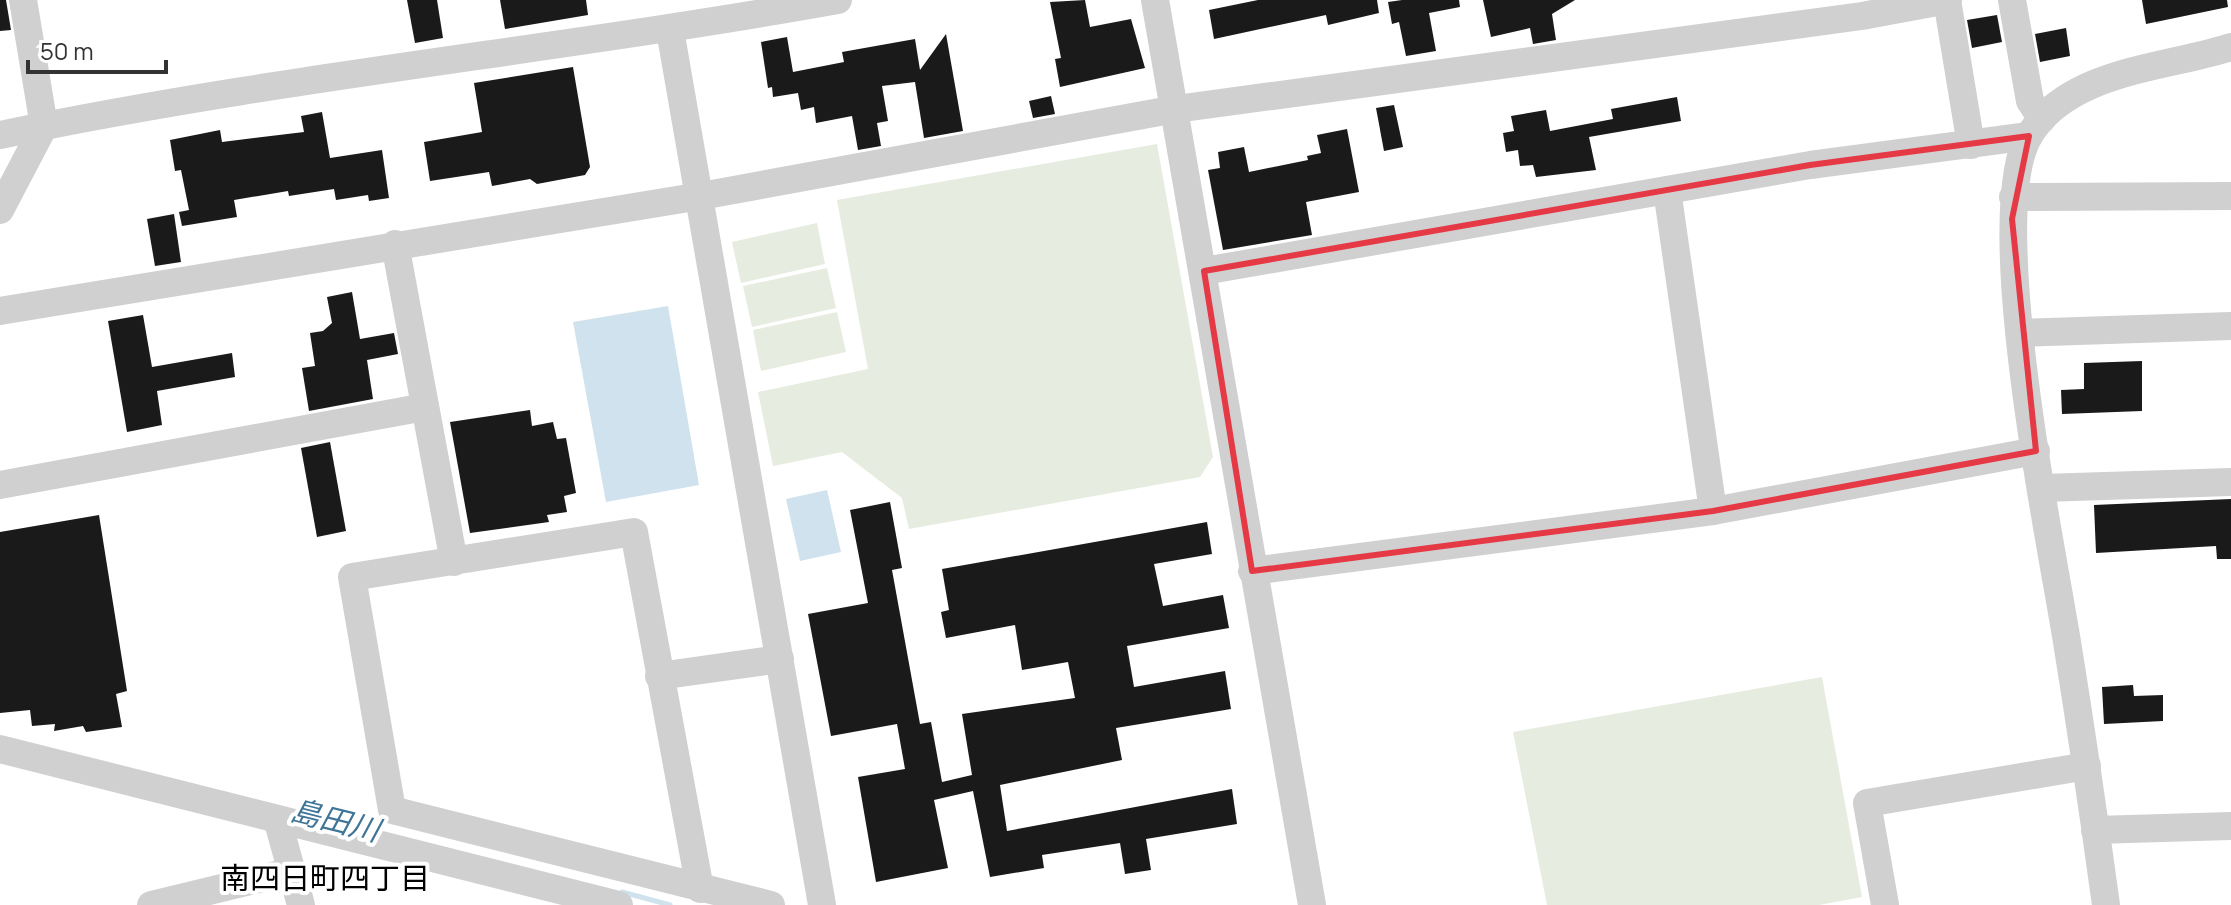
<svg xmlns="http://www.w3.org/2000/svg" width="2231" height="905" font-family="Manrope,'Noto Sans JP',sans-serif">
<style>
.green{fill:#e6ecdf}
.water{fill:#cfe2ee}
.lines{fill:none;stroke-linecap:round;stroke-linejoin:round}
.stream{stroke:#cfe2ee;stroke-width:5}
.building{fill:#1a1a1a}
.minor{stroke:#d0d0d0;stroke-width:28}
.marked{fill:none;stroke:#e63946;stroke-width:6;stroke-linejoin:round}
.labels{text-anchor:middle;stroke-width:8;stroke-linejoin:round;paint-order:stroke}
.water-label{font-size:30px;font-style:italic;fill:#3f7597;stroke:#fff}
.neighbourhood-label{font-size:30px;fill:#000;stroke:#fff}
</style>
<rect width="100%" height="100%" fill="#fff"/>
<g class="green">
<path d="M1157,144L1213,457L1200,477L909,529L902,498L842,452L773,466L758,392L868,369L837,200Z"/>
<path d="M817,223L825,264L741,283L732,242Z"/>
<path d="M827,268L836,308L752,327L743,286Z"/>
<path d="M837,312L846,352L761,371L753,330Z"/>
<path d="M1822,677L1862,897L1819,905H1547L1513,732Z"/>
</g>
<g class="water">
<path d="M668,306L699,485L606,502L573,322Z"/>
<path d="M827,490L841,552L800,561L786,499Z"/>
</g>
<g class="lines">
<path class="stream" d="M622,892L670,905"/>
</g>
<g class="building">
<path d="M0,0H6L11,30L0,31Z"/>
<path d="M407,0H437L443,38L415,43Z"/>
<path d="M500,0H586L588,15L505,29Z"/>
<path d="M1085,0L1090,27L1131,19L1145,68L1060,87L1055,59L1061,58L1050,2Z"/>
<path d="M1258,0H1377L1379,13L1328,25L1326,15L1214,39L1209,10Z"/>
<path d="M1402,0H1459L1460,7L1429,13L1436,51L1406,56L1399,22L1392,24L1388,2Z"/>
<path d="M1483,0H1575L1552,14L1556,40L1533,44L1530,28L1491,37Z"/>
<path d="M2142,0H2227L2228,7L2146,24Z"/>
<path d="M1997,15L2002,42L1972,48L1967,20Z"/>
<path d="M2066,28L2070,56L2040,62L2035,34Z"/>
<path d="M946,34L963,131L924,138L915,82L882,86L888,121L877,123L881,146L858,150L852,116L816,123L814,107L801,110L798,93L773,97L772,87L768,88L761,42L787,37L793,72L844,62L842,52L915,39L920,70Z"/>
<path d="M573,67L590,167L585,175L537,184L530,179L492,186L489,172L430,181L424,142L482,132L474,83Z"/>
<path d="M1051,96L1055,114L1033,118L1029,101Z"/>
<path d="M1677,97L1681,121L1589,137L1596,170L1536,177L1533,165L1520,166L1518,150L1506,152L1503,133L1514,131L1511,116L1546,110L1550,131L1613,119L1611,109Z"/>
<path d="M1394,105L1403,147L1384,151L1376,108Z"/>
<path d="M322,112L330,158L382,150L389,198L369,201L368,195L336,200L334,189L289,196L288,191L234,200L237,217L182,226L179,212L189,210L181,170L175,171L170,140L220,130L222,142L304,132L301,116Z"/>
<path d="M1347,129L1359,192L1306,202L1312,235L1223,250L1208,170L1220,168L1218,152L1244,147L1249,172L1308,160L1307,156L1321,153L1317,135Z"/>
<path d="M174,214L181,262L155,266L147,219Z"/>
<path d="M352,292L360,339L394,333L398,354L367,360L373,399L309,411L302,368L315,366L310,333L323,331L332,323L327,297Z"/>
<path d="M143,315L152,367L232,353L235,377L157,391L162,425L127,432L108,321Z"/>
<path d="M2142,361V411L2062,414L2061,390L2084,389V363Z"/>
<path d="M530,410L532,426L553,422L557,439L566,438L576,493L564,496L567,512L547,515L549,522L470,533L450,422Z"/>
<path d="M330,442L346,531L317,537L301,448Z"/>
<path d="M2231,499V559H2217L2216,546L2096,553L2094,505Z"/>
<path d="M890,502L902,568L892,570L920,724L931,722L942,782L972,775L962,714L1075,698L1068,662L1022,670L1015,625L946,638L941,612L949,610L942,569L1207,522L1212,554L1154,564L1163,606L1223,595L1229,628L1127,646L1134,687L1225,671L1231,709L1116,728L1122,760L1000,785L1007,831L1232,789L1237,824L1146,839L1151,870L1125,874L1120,843L1042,855L1044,868L990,877L973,791L934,800L948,868L876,882L858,777L905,769L897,724L831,736L808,614L868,603L850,510Z"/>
<path d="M99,515L127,691L116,694L122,727L86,732L83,726L54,731L55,724L32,726L30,710L0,713V532Z"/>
<path d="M2133,685L2134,696L2163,695V721L2104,724L2102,687Z"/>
</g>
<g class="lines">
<g class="minor">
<path d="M1155,0L1312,905"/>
<path d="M1947,0L1971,145"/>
<path d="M2012,0L2030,101L2042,119"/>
<path d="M670,30L822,905"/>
<path d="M0,135C277,77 559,50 838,0"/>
<path d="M1667,190L1713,511"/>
<path d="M2013,197L2231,196"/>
<path d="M0,210L44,126L23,0"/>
<path d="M395,244L454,562"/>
<path d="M1204,271L1810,165L2029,136"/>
<path d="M0,311L701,196L1176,109L1862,16L1948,0"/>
<path d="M2020,333L2231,326"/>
<path d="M0,485L425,407"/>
<path d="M2042,488L2231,482"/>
<path d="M1252,571L1713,511L2036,451"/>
<path d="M659,676L780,659"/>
<path d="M0,749L619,905"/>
<path d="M278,822L301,905"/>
<path d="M2095,830L2231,826"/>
<path d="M700,889L634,532L352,577L392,810L771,905"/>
<path d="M151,905L292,871"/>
<path d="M1885,905L1867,803L2087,766"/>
<path d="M2106,905C2094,817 2081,729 2067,642C2051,542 1982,211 2030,134C2070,70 2166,68 2231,47"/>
</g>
</g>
<path class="marked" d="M2029,136L2012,219L2036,451L1713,511L1252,571L1204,271L1810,165Z"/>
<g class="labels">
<g class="water-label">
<text transform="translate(335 821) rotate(14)" y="10">島田川</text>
</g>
<g class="neighbourhood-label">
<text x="325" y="889">南四日町四丁目</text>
</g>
</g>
<path d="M28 60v12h138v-12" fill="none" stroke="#333333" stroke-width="4"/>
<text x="40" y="60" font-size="24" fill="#333333" stroke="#ffffff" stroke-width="6" paint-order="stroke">50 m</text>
</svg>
